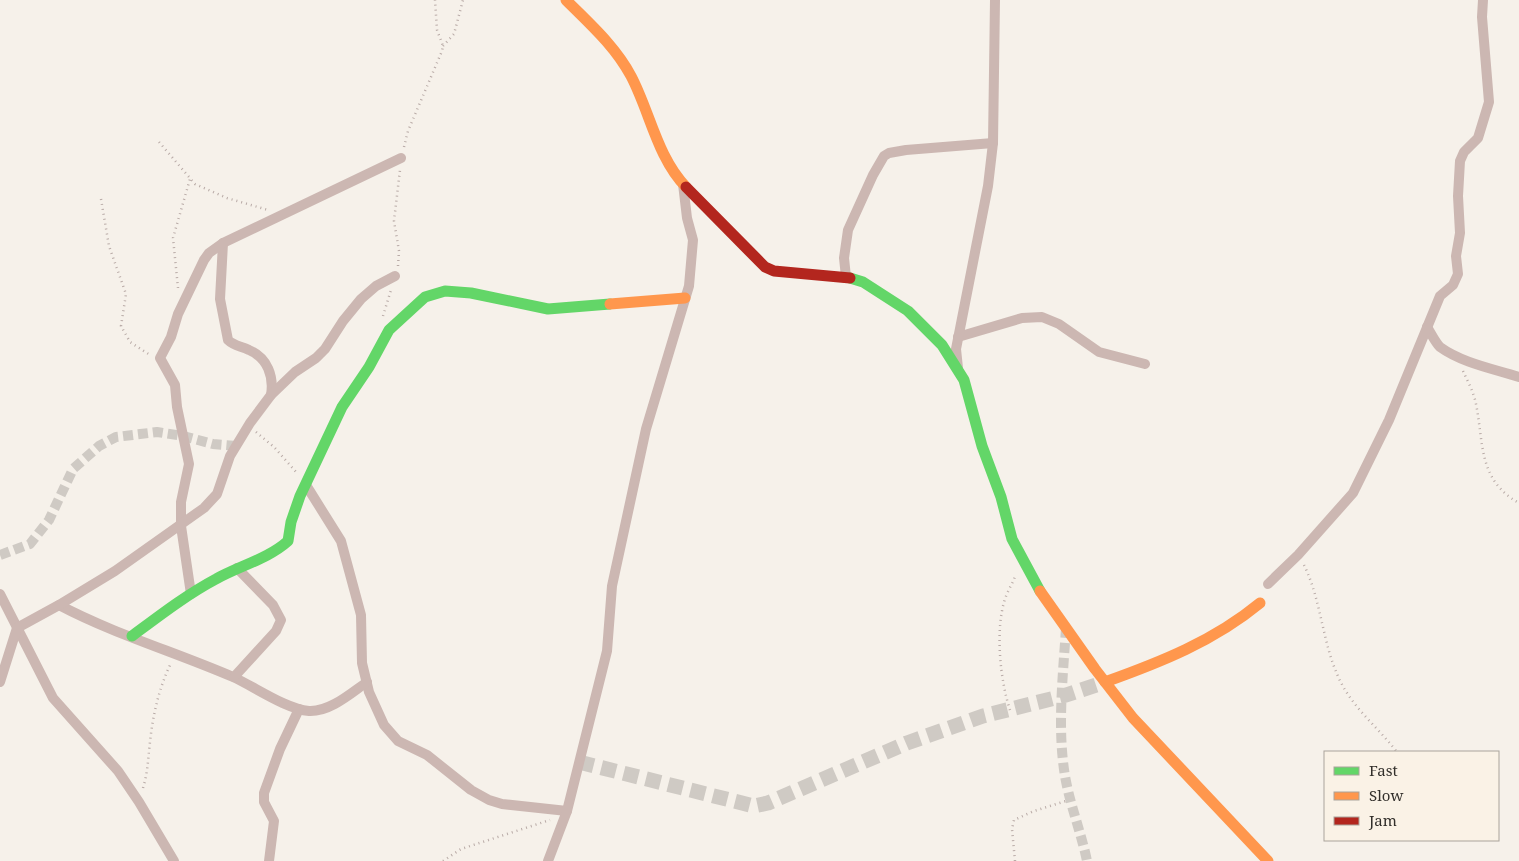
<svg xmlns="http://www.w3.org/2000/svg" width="1519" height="861" font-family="'Noto Serif',serif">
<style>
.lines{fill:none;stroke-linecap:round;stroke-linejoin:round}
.street-tunnel{stroke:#cfcac4;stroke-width:10;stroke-dasharray:10 5;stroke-linecap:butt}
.secondary-tunnel{stroke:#cfcac4;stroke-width:15;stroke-dasharray:15 8;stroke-linecap:butt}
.path{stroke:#b9aba7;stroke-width:2.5;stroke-dasharray:1 4;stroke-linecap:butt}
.street{stroke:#ccb7b2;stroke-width:10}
.fast{stroke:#63d668;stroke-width:11}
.slow{stroke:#ff974d;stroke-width:11}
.jam{stroke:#b3261e;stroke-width:11}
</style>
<rect width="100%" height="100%" fill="#f6f1ea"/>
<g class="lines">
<g class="street-tunnel">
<path d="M0,555L30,544L49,520L73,469L99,446L116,437L157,432L183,436L213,444L237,446"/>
<path d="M1066,628C1063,676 1057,728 1065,776C1070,805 1081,832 1087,861"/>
</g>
<path class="secondary-tunnel" d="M579,762L754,806L768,803L907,743L983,716L1063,696L1105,682"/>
<g class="path">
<path d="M443,46L454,34L463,0"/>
<path d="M159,142L195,184L227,198L268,210"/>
<path d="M404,147L408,131L442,51L443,46L437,30L435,0"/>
<path d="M101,199L109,246L126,294L121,326L130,342L150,355"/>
<path d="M398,266L399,251L394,221L400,170"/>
<path d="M178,288L173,238L190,179"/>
<path d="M383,316L391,290"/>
<path d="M1463,371C1468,382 1474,393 1476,404C1484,444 1478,480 1519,503"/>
<path d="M256,432L274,447L296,472"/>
<path d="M1304,565C1321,600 1322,639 1337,674C1350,706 1377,726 1397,752"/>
<path d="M1010,710C1000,680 995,629 1005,599C1008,590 1013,583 1016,574"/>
<path d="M143,788C148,772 148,758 150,742C153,714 159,688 171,663"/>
<path d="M443,861L461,849L550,820"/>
<path d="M1015,861L1012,829L1014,820L1034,811L1069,800"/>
</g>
<g class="street">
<path d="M223,243L220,299L228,340C234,346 241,346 249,350C268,358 274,377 271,395"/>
<path d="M846,277L844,258L848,230L873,175L884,156L889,153L906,150L993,143"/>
<path d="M1427,327C1431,333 1435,342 1440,347C1462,363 1494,369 1519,377"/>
<path d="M958,337L1022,318L1042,317L1059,324L1099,352L1145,364"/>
<path d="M958,368L956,349L988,186L993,143L995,0"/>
<path d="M306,485L341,541L361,615L362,663L369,692L384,725L398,741L427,755L471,790L489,800L502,804L567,811"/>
<path d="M1268,584L1298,555L1353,493L1389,420L1440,296L1453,285L1458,274L1456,256L1460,233L1458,196L1460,161L1464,152L1478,138L1489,102L1482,17L1483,0"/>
<path d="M0,594L53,698L118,771L139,802L174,861"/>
<path d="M191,594L181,526V502L189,464L177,407L175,385L160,358L171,337L178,314L204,260L209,253L223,243L401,158"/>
<path d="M59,605C114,634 175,652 233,677C255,687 286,709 309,711C330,712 351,693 367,682"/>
<path d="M234,677L276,631L281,620L273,605L237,568"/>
<path d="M0,682L17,628L59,605L115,571L204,508L217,494L230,456L250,423L271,395L295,372L316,358L325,349L343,321L361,299L376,286L395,276"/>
<path d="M269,861L274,821L264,802V793L280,749L299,709"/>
<path d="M548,861L567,811L607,651L612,586L646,429L689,286L693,240L687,218L683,184"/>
</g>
<g class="fast">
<path d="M850,278L863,282L908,311L942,345L964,380L982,446L1001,497L1012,539L1040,591"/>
<path d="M132,636C159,616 186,595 216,579C239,566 268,559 288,541L291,522L300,496L342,407L369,367L389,330L425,297L445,291L471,293L548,309L610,304"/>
</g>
<g class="slow">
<path d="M566,0C590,24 615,46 631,76C650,112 657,157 686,187"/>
<path d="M610,304L685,298"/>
<path d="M1040,591L1095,669L1133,718L1268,861"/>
<path d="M1105,682C1161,662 1214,641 1260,603"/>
</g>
<path class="jam" d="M686,187L765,267L774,271L850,278"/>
</g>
<rect x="1324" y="751" width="175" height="90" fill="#faf2e6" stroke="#aaa49b"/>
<rect x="1334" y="767" width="25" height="8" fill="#63d668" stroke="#aaa49b"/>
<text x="1369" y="776" font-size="15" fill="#322f2b">Fast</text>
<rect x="1334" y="792" width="25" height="8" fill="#ff974d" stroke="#aaa49b"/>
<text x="1369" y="801" font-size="15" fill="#322f2b">Slow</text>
<rect x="1334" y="817" width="25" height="8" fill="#b3261e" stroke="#aaa49b"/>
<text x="1369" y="826" font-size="15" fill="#322f2b">Jam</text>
</svg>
